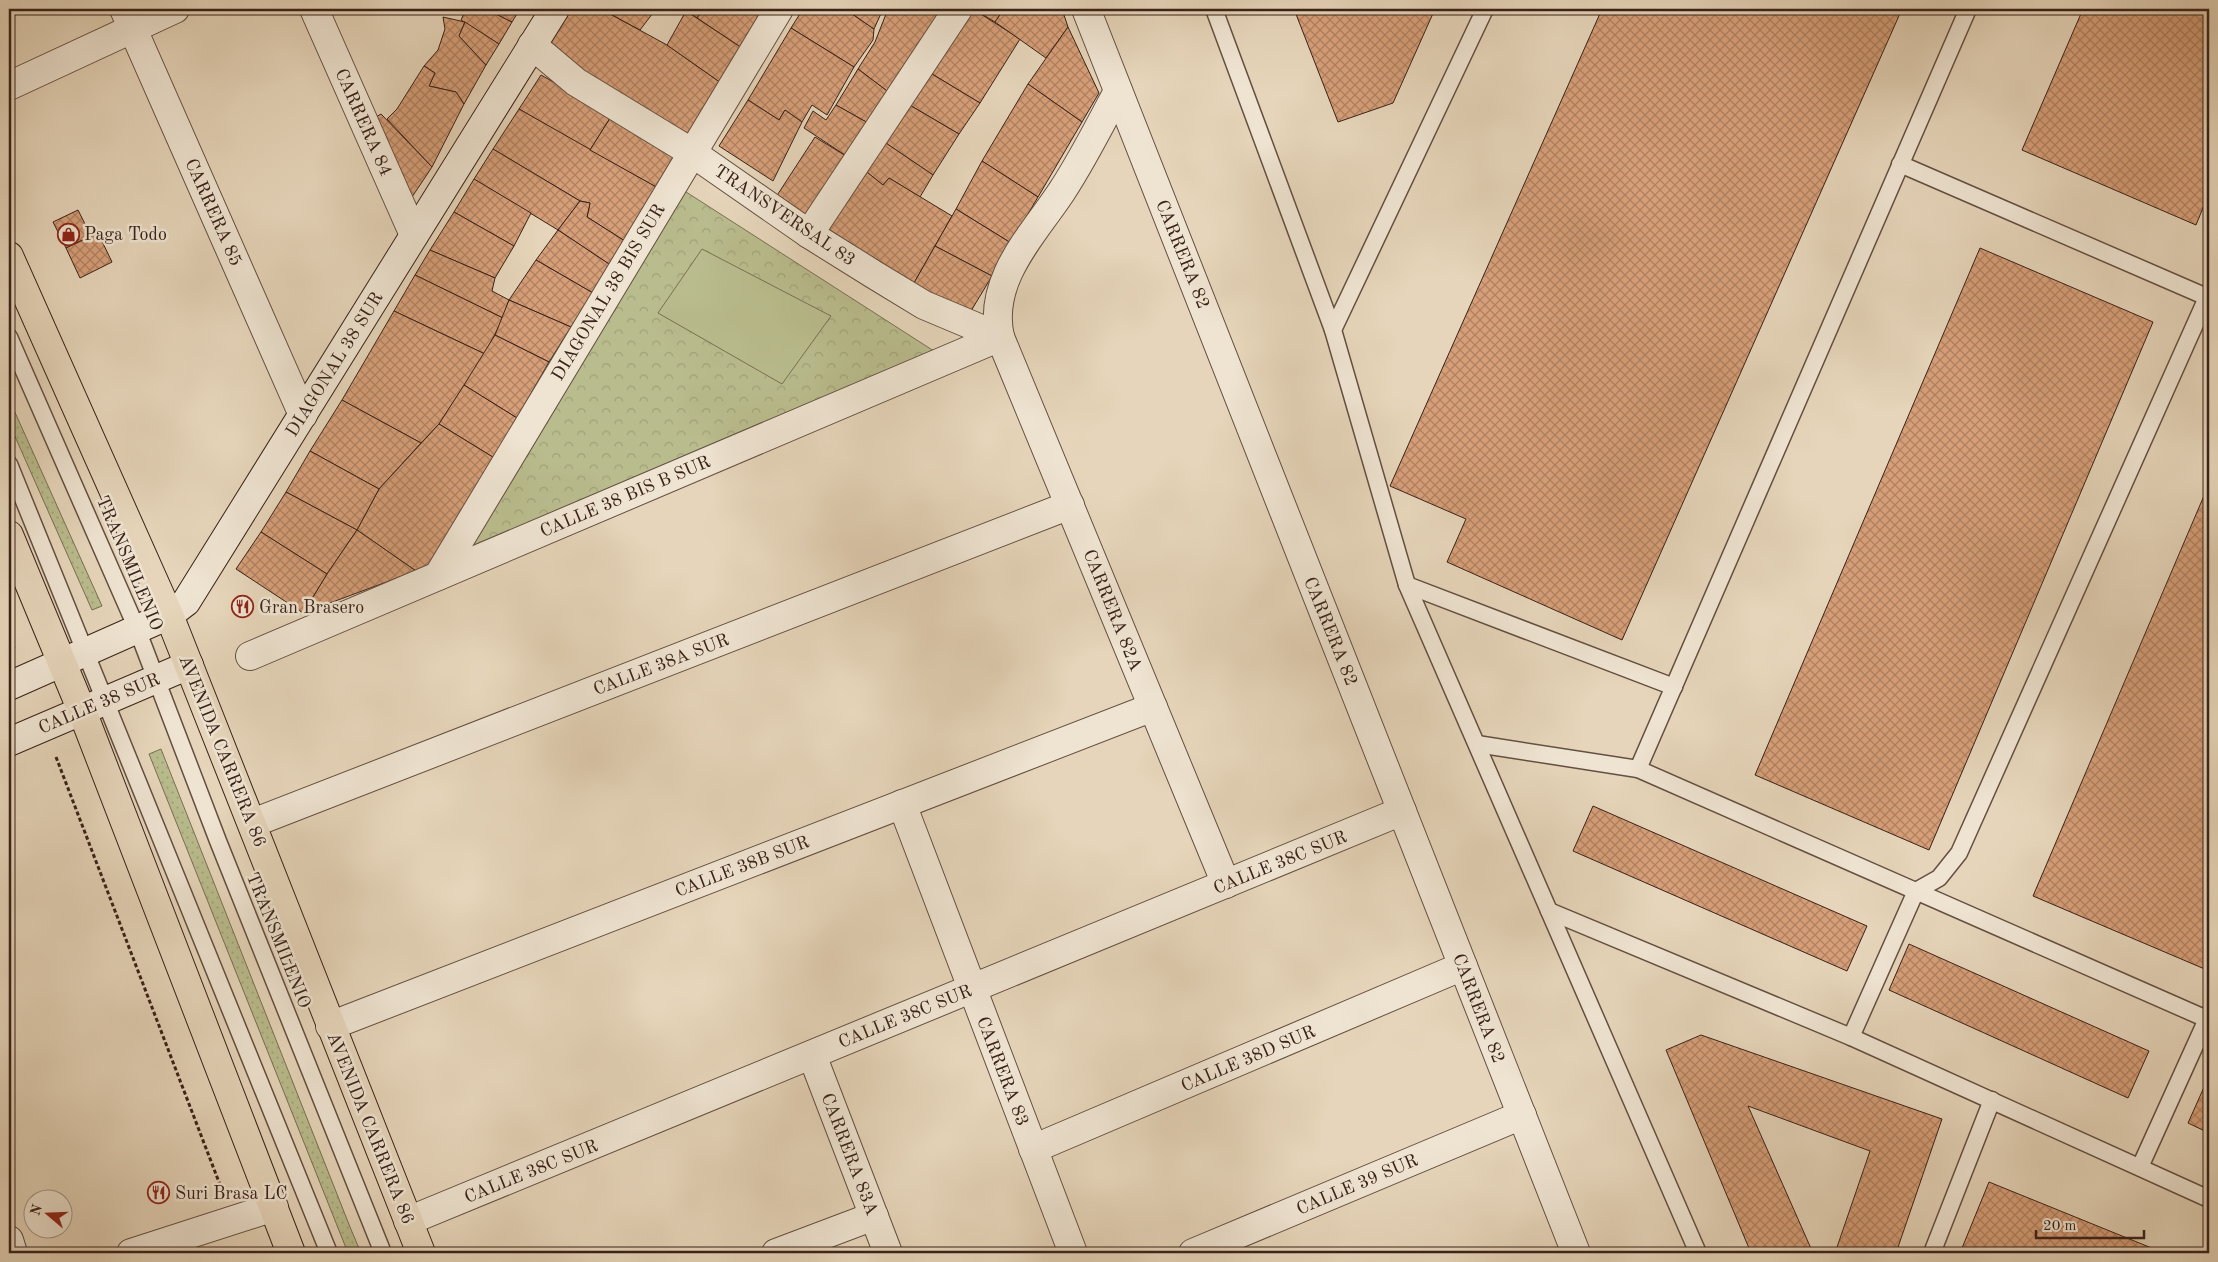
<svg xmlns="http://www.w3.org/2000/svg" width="2218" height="1262" font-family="'Old Standard TT',serif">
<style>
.grass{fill:url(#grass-dots);stroke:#796f53}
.forest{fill:url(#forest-crowns);stroke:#796f53}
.pitch{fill:#b9bc8d;stroke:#796f53}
.building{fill:url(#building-cross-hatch);stroke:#392219}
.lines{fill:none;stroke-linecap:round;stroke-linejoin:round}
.lane-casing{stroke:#644f41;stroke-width:19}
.street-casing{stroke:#644f41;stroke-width:30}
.secondary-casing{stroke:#392219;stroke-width:30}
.primary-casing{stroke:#392219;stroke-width:30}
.path{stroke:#392219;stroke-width:3;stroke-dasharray:4 2.5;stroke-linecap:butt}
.lane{stroke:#efe4d2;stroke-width:16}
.street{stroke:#efe4d2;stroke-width:28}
.secondary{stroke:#efe4d2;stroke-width:28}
.primary{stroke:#e6d5ba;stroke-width:28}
.labels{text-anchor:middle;stroke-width:5;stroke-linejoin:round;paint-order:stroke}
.street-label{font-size:18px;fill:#392219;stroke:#efe4d2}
.poi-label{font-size:18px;fill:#392219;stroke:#efe4d2;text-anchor:start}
</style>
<defs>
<pattern id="grass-dots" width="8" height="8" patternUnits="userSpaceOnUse" patternTransform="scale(1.25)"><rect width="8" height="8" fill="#b9bc8d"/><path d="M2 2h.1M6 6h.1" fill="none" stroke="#a0a179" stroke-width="1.8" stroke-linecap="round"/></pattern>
<pattern id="forest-crowns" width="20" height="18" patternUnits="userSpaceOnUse" patternTransform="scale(1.25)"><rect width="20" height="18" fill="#b9bc8d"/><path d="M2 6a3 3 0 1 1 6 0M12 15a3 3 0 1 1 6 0" fill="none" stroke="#a0a179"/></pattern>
<pattern id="building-cross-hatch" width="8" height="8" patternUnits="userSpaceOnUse" patternTransform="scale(1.25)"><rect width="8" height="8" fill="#d79f78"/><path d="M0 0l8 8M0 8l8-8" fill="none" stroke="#af8162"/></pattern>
</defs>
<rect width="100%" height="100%" fill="#e6d5ba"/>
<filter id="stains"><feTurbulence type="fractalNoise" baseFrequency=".004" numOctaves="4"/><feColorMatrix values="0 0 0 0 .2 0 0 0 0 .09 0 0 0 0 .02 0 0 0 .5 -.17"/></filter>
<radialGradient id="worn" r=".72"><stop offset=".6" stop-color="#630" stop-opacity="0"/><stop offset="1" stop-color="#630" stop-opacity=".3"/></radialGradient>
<g class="grass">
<path d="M9,399L102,606L92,610L9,423Z"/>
<path d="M161,749L350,1227L361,1253H348L149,754Z"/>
</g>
<path class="forest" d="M683,190L937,353L463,554Z"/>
<path class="pitch" d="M702,249L831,316L782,384L658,313Z"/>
<g class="building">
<path d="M466,9H486L512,22L499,44L461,20Z"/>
<path d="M486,9H520L512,22Z"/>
<path d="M567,9H601L667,45L724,85L688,142L541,50Z"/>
<path d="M601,9H656L640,30Z"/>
<path d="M684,9H703L697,18Z"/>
<path d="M704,9H750L764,18L745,50L697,18Z"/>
<path d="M803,9H845L874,29L873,40L854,67L791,28Z"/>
<path d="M845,9H883L874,29Z"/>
<path d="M888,9H952L895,97L858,69L875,42Z"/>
<path d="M965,9H973L1020,39L980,103L922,68Z"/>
<path d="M973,9H1004L995,22Z"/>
<path d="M1004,9H1062L1068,27L1046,58L995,22Z"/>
<path d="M1294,9H1435L1393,103L1338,122Z"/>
<path d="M1602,9H1902L1622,640L1447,562L1466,519L1390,486Z"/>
<path d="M2083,9H2209V193L2196,225L2022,150Z"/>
<path d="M686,11L745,50L724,85L667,45Z"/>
<path d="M443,17L465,22L459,36L486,65L464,104L456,92L429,86L435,73L424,66L438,50L445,29Z"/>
<path d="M465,22L499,44L486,65L459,36Z"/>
<path d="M1068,27L1099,93L1082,122L1028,84Z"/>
<path d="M791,28L854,67L827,115L812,105L802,122L785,110L779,120L748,100Z"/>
<path d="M424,66L435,73L429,86L456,92L464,104L432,167L387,119L397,109Z"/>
<path d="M922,68L980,103L959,134L901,100Z"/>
<path d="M858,69L895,97L877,128L836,105Z"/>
<path d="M541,75L612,115L590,150L519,109Z"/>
<path d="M1028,84L1082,122L1038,197L982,161Z"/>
<path d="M748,100L779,120L785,110L802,122L773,181L719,146Z"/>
<path d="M901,100L959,134L933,175L877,137Z"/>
<path d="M836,105L877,128L854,161L804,128L813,111L826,120Z"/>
<path d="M519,109L660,189L628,243L587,217L590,203L580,201L493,149Z"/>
<path d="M381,114L432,167L408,203L371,120Z"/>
<path d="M612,115L681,152L660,189L590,150Z"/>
<path d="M815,137L854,161L816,222L776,197Z"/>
<path d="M877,137L933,175L920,197L889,178L883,185L858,165Z"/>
<path d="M493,149L580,201L558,230L474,179Z"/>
<path d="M982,161L1038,197L1011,243L956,209Z"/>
<path d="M858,165L883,185L889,178L952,216L914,283L823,226Z"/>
<path d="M474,179L531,213L514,246L454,212Z"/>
<path d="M580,201L590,203L587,217L628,243L609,264L558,230Z"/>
<path d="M956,209L1011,243L992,276L935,246Z"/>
<path d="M78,210L91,236L66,248L53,222Z"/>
<path d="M454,212L514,246L495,278L430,250Z"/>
<path d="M558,230L609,264L593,293L536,260Z"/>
<path d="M98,233L112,262L80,278L66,248Z"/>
<path d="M935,246L992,276L968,316L914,283Z"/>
<path d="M1980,248L2153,322L1929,850L1755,775Z"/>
<path d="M430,250L495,278L492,291L509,300L503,318L415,275Z"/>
<path d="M536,260L593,293L571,327L509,300Z"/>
<path d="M415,275L503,318L485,354L394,311Z"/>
<path d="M509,300L571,327L549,362L495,335Z"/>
<path d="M394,311L485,354L439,424L421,443L342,400Z"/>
<path d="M495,335L549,362L517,418L464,385Z"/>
<path d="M464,385L517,418L496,459L439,424Z"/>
<path d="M342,400L421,443L379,489L310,451Z"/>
<path d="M439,424L496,459L429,566L416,571L357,530L379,489Z"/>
<path d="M310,451L379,489L357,530L286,492Z"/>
<path d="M2209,484V965L2207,970L2033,896Z"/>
<path d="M286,492L357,530L327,574L261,532Z"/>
<path d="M357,530L416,571L303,613L327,574Z"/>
<path d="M261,532L327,574L303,613L236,569Z"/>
<path d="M1593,806L1867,926L1847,971L1573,851Z"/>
<path d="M1909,944L2149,1051L2128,1098L1889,990Z"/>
<path d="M1701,1035L1942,1119L1896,1253H1835L1870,1151L1748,1106L1813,1253H1751L1666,1050Z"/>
<path d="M2209,1076V1133L2188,1123Z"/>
<path d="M1989,1182L2164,1253H1960Z"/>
</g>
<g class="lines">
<defs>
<g id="lane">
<path d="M1214,9L1333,330"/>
<path d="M1485,9L1333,330L1407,585L1698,1253"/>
<path d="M1900,164L2209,298"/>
<path d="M9,337L137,629L218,841L383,1253"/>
<path d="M9,464L329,1253"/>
<path d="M1407,585L1674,687"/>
<path d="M1477,744L1638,769L2209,1020"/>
<path d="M1638,769L1968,9"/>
<path d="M1549,911L1851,1037L2209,1199"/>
<path d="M1851,1037L1916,891L1939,878L1959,853L2209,293"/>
<path d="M2140,1167L2207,1019"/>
<path d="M1932,1253L1992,1100"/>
</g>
<g id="street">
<path d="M124,9L303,415"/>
<path d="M314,9L414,235"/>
<path d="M1086,9L1576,1253"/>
<path d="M532,45L576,82L691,152L809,234L873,274L924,305L1000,337"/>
<path d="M9,86L175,9"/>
<path d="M1118,91C1100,125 1083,159 1062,191C1033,235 987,280 1000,337L1226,884"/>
<path d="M809,234L958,9"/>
<path d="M438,576L779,9"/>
<path d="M250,656L1000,337"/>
<path d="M902,804L1073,1253"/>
<path d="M253,823L1070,505"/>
<path d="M330,1026L1153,707"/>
<path d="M812,1055L888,1253"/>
<path d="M1033,1149L1463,966"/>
<path d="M408,1221L1402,811"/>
<path d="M9,1240L13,1253"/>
<path d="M131,1253L274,1207"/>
<path d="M776,1253L874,1216"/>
<path d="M1193,1253L1522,1115"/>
</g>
<g id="secondary">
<path d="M9,686L169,615L186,602L555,9"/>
<path d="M9,742L189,665"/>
</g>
<g id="primary">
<path d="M9,256L169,615L421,1253"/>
<path d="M9,535L82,711L291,1253"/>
</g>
</defs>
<use href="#lane" class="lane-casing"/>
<use href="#street" class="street-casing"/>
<use href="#secondary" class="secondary-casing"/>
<use href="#primary" class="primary-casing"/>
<g class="path">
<path d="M9,635L14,648"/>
<path d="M56,757L222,1190"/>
</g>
<use href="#lane" class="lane"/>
<use href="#street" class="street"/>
<use href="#secondary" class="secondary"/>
<use href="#primary" class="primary"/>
</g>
<defs>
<symbol id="shop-ring" viewBox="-11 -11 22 22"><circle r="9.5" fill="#efe4d2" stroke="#8f2418" stroke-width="1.5"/><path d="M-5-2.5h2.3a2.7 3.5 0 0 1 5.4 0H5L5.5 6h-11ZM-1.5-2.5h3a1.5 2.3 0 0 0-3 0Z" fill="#8f2418"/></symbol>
<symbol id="restaurant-ring" viewBox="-11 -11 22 22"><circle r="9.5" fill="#efe4d2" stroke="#8f2418" stroke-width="1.5"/><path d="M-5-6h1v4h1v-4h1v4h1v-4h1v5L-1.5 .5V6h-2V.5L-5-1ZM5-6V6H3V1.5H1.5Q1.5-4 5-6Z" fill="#8f2418"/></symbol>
</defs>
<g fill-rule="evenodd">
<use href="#shop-ring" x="56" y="222" width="25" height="25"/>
<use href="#restaurant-ring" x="230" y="594" width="25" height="25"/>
<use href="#restaurant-ring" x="146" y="1180" width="25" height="25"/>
</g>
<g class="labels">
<g class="street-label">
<text transform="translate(364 122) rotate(66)" y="6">CARRERA 84</text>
<text transform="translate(214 212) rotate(66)" y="6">CARRERA 85</text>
<text transform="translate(785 215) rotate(34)" y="6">TRANSVERSAL 83</text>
<text transform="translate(1183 254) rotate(68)" y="6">CARRERA 82</text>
<text transform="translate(608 292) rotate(-59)" y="6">DIAGONAL 38 BIS SUR</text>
<text transform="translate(334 364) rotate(-58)" y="6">DIAGONAL 38 SUR</text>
<text transform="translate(625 496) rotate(-23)" y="6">CALLE 38 BIS B SUR</text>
<text transform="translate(130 563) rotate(67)" y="6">TRANSMILENIO</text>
<text transform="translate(1113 610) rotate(68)" y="6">CARRERA 82A</text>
<text transform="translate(1331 631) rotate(68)" y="6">CARRERA 82</text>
<text transform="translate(661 664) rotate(-21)" y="6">CALLE 38A SUR</text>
<text transform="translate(99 703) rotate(-23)" y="6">CALLE 38 SUR</text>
<text transform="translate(223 751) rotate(68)" y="6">AVENIDA CARRERA 86</text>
<text transform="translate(1280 862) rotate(-22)" y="6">CALLE 38C SUR</text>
<text transform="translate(742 866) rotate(-21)" y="6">CALLE 38B SUR</text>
<text transform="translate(279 940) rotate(68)" y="6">TRANSMILENIO</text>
<text transform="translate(1479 1008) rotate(69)" y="6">CARRERA 82</text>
<text transform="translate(905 1016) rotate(-22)" y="6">CALLE 38C SUR</text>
<text transform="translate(1248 1058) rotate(-23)" y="6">CALLE 38D SUR</text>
<text transform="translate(1003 1071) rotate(69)" y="6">CARRERA 83</text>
<text transform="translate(371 1128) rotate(68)" y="6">AVENIDA CARRERA 86</text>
<text transform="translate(850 1154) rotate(69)" y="6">CARRERA 83A</text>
<text transform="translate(531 1171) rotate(-22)" y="6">CALLE 38C SUR</text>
<text transform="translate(1357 1184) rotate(-23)" y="6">CALLE 39 SUR</text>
</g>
<g class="poi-label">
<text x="84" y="240">Paga Todo</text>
<text x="259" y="613">Gran Brasero</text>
<text x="175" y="1199">Suri Brasa LC</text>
</g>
</g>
<rect width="2218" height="1262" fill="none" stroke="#e6d5ba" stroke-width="30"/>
<rect x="10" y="10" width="2198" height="1242" fill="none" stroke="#392219" stroke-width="2.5"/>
<rect x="15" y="15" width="2188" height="1232" fill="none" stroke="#392219"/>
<g transform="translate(48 1214) rotate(289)"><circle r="24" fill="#efe4d2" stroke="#a69688"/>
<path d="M0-4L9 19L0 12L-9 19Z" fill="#8f2418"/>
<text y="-8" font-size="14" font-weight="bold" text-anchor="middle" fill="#392219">N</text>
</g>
<path d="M2036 1230v8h108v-8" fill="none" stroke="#392219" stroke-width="2.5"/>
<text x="2043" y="1230" font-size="15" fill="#392219" stroke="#efe4d2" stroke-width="4" paint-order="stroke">20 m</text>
<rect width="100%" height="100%" filter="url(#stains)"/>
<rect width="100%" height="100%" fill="url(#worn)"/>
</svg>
